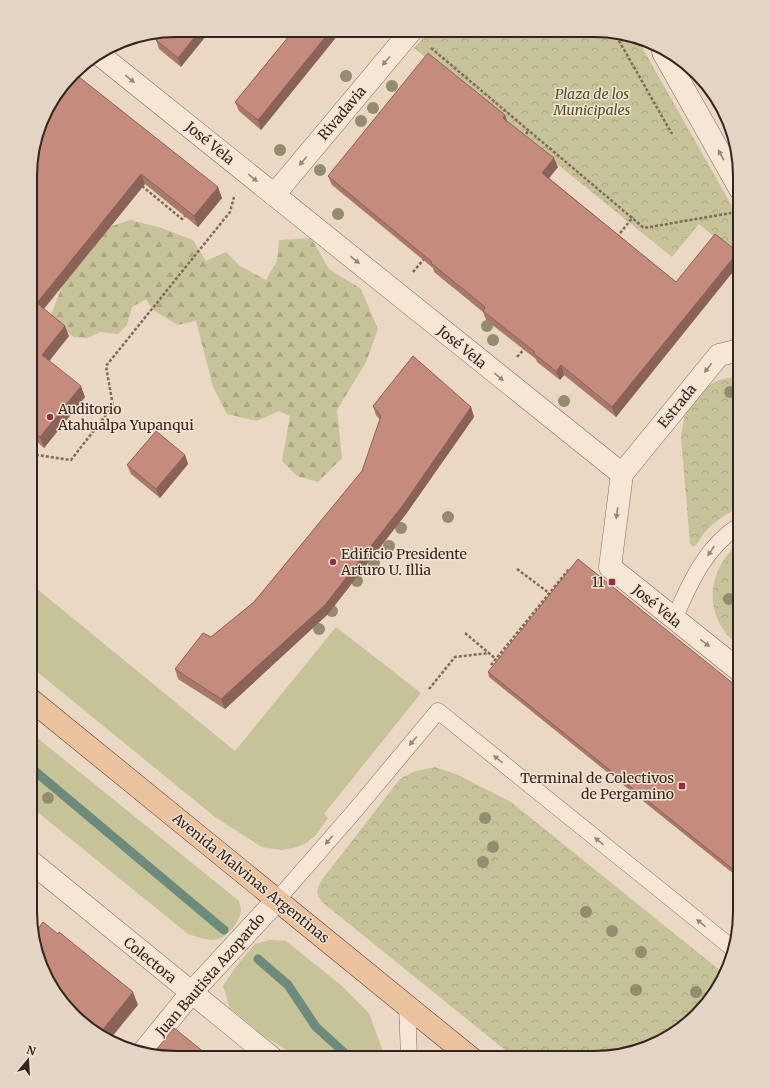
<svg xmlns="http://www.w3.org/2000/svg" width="770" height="1088" font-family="Merriweather,serif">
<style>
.grass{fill:#c7c399}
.forest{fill:url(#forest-firs)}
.park{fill:url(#park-crowns)}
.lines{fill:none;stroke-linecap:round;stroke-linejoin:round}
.stream{stroke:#6d8b7d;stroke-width:9}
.lane-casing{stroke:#83695c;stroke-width:17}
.street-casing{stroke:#83695c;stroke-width:23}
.primary-casing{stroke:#513830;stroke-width:23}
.path{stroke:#83695c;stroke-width:2.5;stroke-dasharray:3 2;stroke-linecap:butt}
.lane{stroke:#f6e6d6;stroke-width:16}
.street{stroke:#f6e6d6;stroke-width:22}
.primary{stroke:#eac39e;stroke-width:22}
.tree{fill:#948c6e}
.wall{fill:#a9786c}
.shaded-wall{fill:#8a6258}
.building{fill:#c58c7d;stroke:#8a6258}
.oneway{fill:#95867a}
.poi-dot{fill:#8d3145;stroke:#f2e3d3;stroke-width:1.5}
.labels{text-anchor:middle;stroke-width:3;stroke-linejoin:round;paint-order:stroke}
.park-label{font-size:14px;font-style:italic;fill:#4d4f27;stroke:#f2e3d3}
.street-label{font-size:14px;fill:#34251f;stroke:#f2e3d3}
.poi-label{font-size:14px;fill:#34251f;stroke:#f2e3d3;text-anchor:start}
.rim{fill:none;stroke:#34251f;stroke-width:2}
</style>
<defs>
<pattern id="forest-firs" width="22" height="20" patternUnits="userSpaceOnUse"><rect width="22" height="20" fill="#c7c399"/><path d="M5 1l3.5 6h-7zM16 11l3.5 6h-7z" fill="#aca783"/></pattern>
<pattern id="park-crowns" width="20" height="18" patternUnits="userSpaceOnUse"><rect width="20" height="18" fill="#c7c399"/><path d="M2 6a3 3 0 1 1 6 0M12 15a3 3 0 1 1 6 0" fill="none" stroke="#aca783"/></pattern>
</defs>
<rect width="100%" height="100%" fill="#ead7c4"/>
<g class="grass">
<path d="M31,584L235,751L336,627L421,693L324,814L328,818L315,836L306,843L297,847L281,850L262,847L215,817L30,666Z"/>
<path d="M30,732L239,901C239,904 241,907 241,910C241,920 228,936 219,939C209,942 198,937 188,934L30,806Z"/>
<path d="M270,940L286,941L342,986L369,1013L385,1057H298L264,1036L230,1008L223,986L237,965L255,944Z"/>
</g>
<path class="forest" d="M130,220L161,228L193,240L206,261L226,252L240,266L266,280L277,261L279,240L311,238L329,269L361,289L378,329L366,362L337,410L342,458L318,482L297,476L282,461L290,416L279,411L257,421L227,414L213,387L196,321L178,325L153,310L146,299L132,307L127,325L118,334L101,332L87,338L73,337L51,315L71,263L100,230Z"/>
<g class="park">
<path d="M429,31H613L639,42L740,220V258L699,224L672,257L414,48Z"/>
<path d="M737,376H740V507C726,514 714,522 704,533C701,538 698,542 695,546H692L690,544L681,437L684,418L691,404L702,389L719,380Z"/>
<path d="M740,541V647C702,618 705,572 740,541Z"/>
<path d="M435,767L458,775L511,802L722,972L715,993L658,1043L594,1058H515L322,902C316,893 316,891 321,881L400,779L413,772Z"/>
</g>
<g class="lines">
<g class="stream">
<path d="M30,767L224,930"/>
<path d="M258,959L288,985L316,1027L349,1057"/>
</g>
<defs>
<g id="lane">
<path d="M674,619C690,583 705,547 740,525"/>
<path d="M277,900L352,814L438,711L731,947"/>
<path d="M407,1005L409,1057"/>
</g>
<g id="street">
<path d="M663,52L740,189"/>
<path d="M100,55L622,474"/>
<path d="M274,195L411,31"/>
<path d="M622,474L610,567L740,671"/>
<path d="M622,474L719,355L740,350"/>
<path d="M30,861L271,1057"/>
<path d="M144,1051L191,993L277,900"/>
</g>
<path id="primary" d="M30,699L471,1058"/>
</defs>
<use href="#lane" class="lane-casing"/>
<use href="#street" class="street-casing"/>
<use href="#primary" class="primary-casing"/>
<g class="path">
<path d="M614,32L672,134"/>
<path d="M125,43L130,38"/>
<path d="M431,48L644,228L731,213"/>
<path d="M523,138L529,130"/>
<path d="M142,186L182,219L185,216"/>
<path d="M617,237L633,217"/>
<path d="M413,272L425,258"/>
<path d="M517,357L526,347"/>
<path d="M31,454L71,460L113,406L106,366L230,212L234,197"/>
<path d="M517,569L549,593"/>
<path d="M465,633L496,659"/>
<path d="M491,665L569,569"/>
<path d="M429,689L455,657L489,653"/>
</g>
<use href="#lane" class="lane"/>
<use href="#street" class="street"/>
<use href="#primary" class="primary"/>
</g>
<g class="tree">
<circle cx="346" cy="76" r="6"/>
<circle cx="392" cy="86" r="6"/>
<circle cx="373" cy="108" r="6"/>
<circle cx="361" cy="121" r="6"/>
<circle cx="280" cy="150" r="6"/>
<circle cx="320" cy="170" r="6"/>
<circle cx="338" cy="214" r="6"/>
<circle cx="487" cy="326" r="6"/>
<circle cx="493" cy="340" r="6"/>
<circle cx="730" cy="392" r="6"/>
<circle cx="564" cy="401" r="6"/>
<circle cx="448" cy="517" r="6"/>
<circle cx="401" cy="528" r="6"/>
<circle cx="389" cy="546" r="6"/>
<circle cx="374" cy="563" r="6"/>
<circle cx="357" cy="581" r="6"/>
<circle cx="729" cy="599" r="6"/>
<circle cx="332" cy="611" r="6"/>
<circle cx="319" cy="629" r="6"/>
<circle cx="48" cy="798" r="6"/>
<circle cx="485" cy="818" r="6"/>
<circle cx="493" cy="847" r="6"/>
<circle cx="483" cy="862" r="6"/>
<circle cx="586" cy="912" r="6"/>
<circle cx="612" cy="931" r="6"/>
<circle cx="641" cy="952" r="6"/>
<circle cx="636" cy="990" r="6"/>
<circle cx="696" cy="992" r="6"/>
</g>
<g class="wall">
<path d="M176,30L181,67L159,49L156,40Z"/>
<path d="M294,30H342L261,130L239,111L235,102Z"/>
<path d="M74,73L222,198L198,227L145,184L44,309L69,336L49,361L85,397L44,448L36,441L31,447V157L53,110L48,106L49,103Z"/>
<path d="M505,115L507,121L558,167L549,178L676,282L740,258V263L616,417L564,375L560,380L537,362L536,359L486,320L483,312L434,272L433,268L332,185L328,176Z"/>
<path d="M373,406L471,407L474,417L406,514L328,614L225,709L178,679L175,669L211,637L254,602L362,471L380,420L376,415Z"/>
<path d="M185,455L188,464L160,498L131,474L127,465Z"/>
<path d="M488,672L740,689V879L489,677Z"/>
</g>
<g class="shaded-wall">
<path d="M200,30H211L181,67L178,58Z"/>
<path d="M331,30H342L261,130L258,120Z"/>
<path d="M505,115L508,124L503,118Z"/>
<path d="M554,158L558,167L546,182L542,173Z"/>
<path d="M141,174L145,184L40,313L37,303Z"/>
<path d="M218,187L222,198L198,227L194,216Z"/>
<path d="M738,252L740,258V263L616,417L612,407Z"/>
<path d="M65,326L69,336L46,365L42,355Z"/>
<path d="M561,365L564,375L560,380L556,371Z"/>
<path d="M81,386L85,397L44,448L40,437Z"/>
<path d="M471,407L474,417L406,514L328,614L225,709L221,699Z"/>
<path d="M32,431L36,441L31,447V432Z"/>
<path d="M185,455L188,464L160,498L156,489Z"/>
<path d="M133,992L138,1005L111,1038L100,1033Z"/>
</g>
<g class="building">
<path d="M176,30H200L178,58L156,40L161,32Z"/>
<path d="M294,30H331L258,120L235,102Z"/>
<path d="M428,53L505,115L503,118L554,158L542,173L676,282L715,234L738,252L612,407L561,365L556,371L533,353L535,352L483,311L485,307L431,263L432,262L328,176Z"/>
<path d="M74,73L218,187L194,216L141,174L37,303L65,326L42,355L81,386L40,437L32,431L31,432V157L43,121L56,105L51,101Z"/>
<path d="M413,356L471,407L403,505L325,605L221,699L175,669L203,633L211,637L254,602L362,471L381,416L373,406Z"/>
<path d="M156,431L185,455L156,489L127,465Z"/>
<path d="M578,559L740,689V875L488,672Z"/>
<path d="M43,922L58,934L59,932L133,992L100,1033L87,1028L45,976L35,933Z"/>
<path d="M174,1028L210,1057H157L152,1055Z"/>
</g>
<defs><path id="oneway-solid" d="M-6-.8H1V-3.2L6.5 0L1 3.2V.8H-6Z"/></defs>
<g class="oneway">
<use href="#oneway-solid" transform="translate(386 61) rotate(130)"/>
<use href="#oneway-solid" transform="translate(130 79) rotate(39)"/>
<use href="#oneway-solid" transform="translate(721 155) rotate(-119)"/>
<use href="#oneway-solid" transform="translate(303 161) rotate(130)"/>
<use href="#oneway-solid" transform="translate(253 178) rotate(39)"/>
<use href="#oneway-solid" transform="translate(355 260) rotate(39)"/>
<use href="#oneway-solid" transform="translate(708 368) rotate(129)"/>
<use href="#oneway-solid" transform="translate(499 377) rotate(39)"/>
<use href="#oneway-solid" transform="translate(617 513) rotate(98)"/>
<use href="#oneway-solid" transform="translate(711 551) rotate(124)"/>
<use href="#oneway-solid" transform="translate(705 643) rotate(38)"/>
<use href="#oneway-solid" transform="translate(413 741) rotate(130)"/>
<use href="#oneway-solid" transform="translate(498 759) rotate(-141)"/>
<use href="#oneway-solid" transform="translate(329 840) rotate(131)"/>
<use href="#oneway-solid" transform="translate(599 841) rotate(-141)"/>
<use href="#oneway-solid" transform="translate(701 923) rotate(-141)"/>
</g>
<g class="poi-dot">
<circle cx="50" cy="417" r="4"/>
<circle cx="333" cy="562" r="4"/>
<rect x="608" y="578" width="8" height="8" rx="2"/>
<rect x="678" y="782" width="8" height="8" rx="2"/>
</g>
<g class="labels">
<g class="park-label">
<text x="592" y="99">Plaza de los<tspan x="592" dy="16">Municipales</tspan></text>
</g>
<g class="street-label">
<text transform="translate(342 113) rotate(-50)" y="5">Rivadavia</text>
<text transform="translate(210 143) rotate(39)" y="5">José Vela</text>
<text transform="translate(462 347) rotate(39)" y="5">José Vela</text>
<text transform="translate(677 406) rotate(-51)" y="5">Estrada</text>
<text transform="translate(657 606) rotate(39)" y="5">José Vela</text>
<text transform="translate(251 878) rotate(39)" y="5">Avenida Malvinas Argentinas</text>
<text transform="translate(150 960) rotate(39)" y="5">Colectora</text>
<text transform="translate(210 975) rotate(-49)" y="5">Juan Bautista Azopardo</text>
</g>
<g class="poi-label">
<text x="58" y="414">Auditorio<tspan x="58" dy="16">Atahualpa Yupanqui</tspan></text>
<text x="341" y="559">Edificio Presidente<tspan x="341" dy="16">Arturo U. Illia</tspan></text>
<text x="604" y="587" text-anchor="end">11</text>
<text x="674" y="783" text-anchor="end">Terminal de Colectivos<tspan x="674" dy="16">de Pergamino</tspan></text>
</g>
</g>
<path d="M0 0H770V1088H0ZM176 37H594A139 139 0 0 1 733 176V912A139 139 0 0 1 594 1051H176A139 139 0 0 1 37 912V176A139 139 0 0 1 176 37Z" fill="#e3d4c5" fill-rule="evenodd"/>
<path class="rim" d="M176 37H594A139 139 0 0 1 733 176V912A139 139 0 0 1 594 1051H176A139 139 0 0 1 37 912V176A139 139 0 0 1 176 37Z"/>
<g transform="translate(28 1060) rotate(18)" stroke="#f2e3d3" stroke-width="3" paint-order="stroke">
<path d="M0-3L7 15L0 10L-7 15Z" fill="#34251f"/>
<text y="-6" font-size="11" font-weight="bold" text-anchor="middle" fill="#34251f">N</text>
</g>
</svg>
